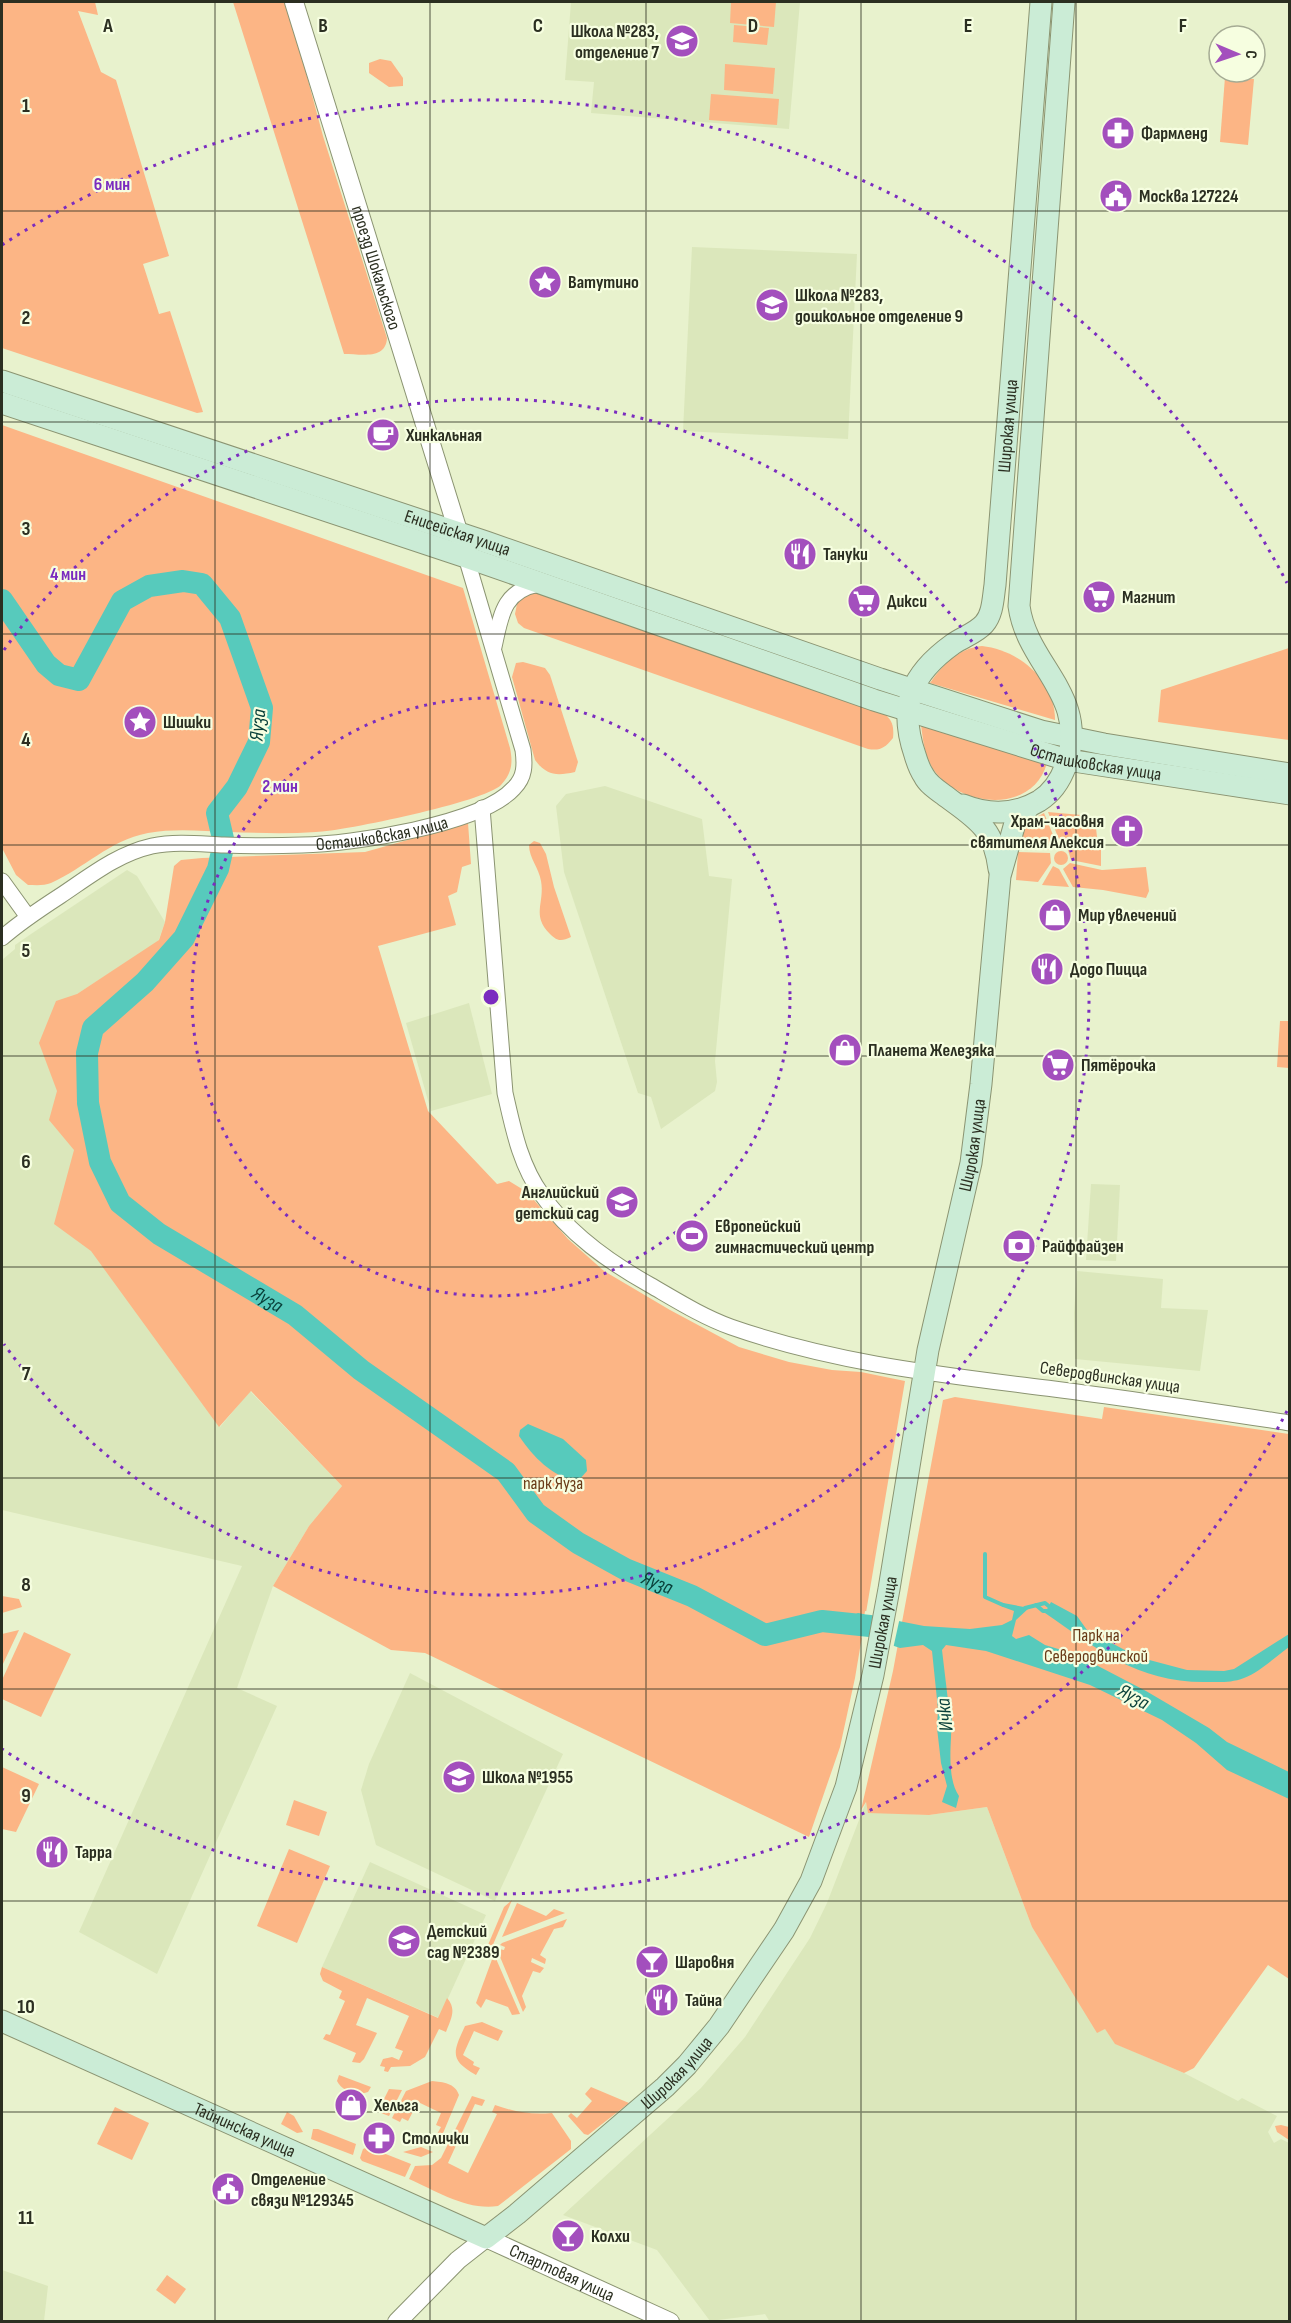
<svg xmlns="http://www.w3.org/2000/svg" width="1291" height="2323" font-family="'Sofia Sans Condensed',sans-serif">
<style>
.built{fill:#dbe7bb}
.green{fill:#fcb585}
.water{fill:#57cabc}
.pier{fill:#e8f2cd}
.lines{fill:none;stroke-linecap:round;stroke-linejoin:round}
.stream{stroke:#57cabc;stroke-width:4}
.river{stroke:#57cabc;stroke-width:22}
.minor-casing{stroke:#8b9472;stroke-width:17}
.tertiary-casing{stroke:#8b9472;stroke-width:20}
.secondary-casing{stroke:#8b9472;stroke-width:23}
.minor{stroke:#fff;stroke-width:15}
.tertiary{stroke:#fff;stroke-width:18}
.secondary{stroke:#cbecd6;stroke-width:21}
.grid{fill:none;stroke:#2b2f21;stroke-width:1.5;stroke-opacity:0.55}
.ring{fill:none;stroke:#7b2cbf;stroke-width:3;stroke-dasharray:3 6}
.labels{text-anchor:middle;stroke-width:4.5;stroke-linejoin:round;paint-order:stroke}
.poi-label{font-size:18px;font-weight:bold;fill:#2b2f21;stroke:#f6fee0;text-anchor:start}
.street-label{font-size:18px;fill:#2b2f21;stroke:#f6fee0}
.park-label{font-size:18px;fill:#693a17;stroke:#f6fee0}
.water-label{font-size:20px;font-style:italic;fill:#083f39;stroke:#f6fee0}
.grid-label{font-size:20px;text-anchor:middle;font-weight:bold;fill:#2b2f21;stroke:#f6fee0;stroke-width:4.5;stroke-linejoin:round;paint-order:stroke}
.centre{fill:#7b2cbf;stroke:#f6fee0;stroke-width:3}
.ring-label{font-size:18px;text-anchor:middle;font-weight:bold;fill:#7b2cbf;stroke:#f6fee0;stroke-width:4.5;stroke-linejoin:round;paint-order:stroke}
</style>
<rect width="100%" height="100%" fill="#e8f2cd"/>
<g class="built">
<path d="M571,2H800L789,129L591,113L594,82L565,80Z"/>
<path d="M692,247L857,254L848,439L683,431Z"/>
<path d="M605,786L702,819L709,876L732,879L715,1061L717,1082L715,1091L661,1129L651,1097L638,1093L564,872L556,806L566,794Z"/>
<path d="M127,870L137,876L165,922L158,942L77,994L220,1427L250,1391L342,1486L309,1526L273,1586L237,1688L277,1706L157,1974L79,1932L242,1566L2,1510V960L15,949V945L31,934Z"/>
<path d="M469,1003L492,1094L431,1111L406,1023Z"/>
<path d="M1091,1184L1120,1185L1116,1261L1086,1260Z"/>
<path d="M1077,1271L1163,1279L1161,1308L1208,1310L1200,1371L1075,1359L1074,1313Z"/>
<path d="M410,1673L563,1754L495,1901L376,1845L361,1790L369,1764Z"/>
<path d="M866,1802L868,1812L929,1815L987,1807L1032,1927L1098,2032L1105,2029L1116,2044L1184,2073L1238,2101L1242,2098L1277,2116L1268,2132L1274,2143L1281,2139L1289,2143V2321L770,2322L765,2314L710,2321L657,2250L563,2215L701,2088L745,2037L810,1938L827,1903Z"/>
<path d="M370,1862L486,1915L439,2018L322,1967Z"/>
<path d="M2,2270L48,2286L44,2321H2Z"/>
</g>
<g class="green">
<path d="M2,2H95L98,15L78,11L101,72L116,80L169,256L143,264L159,314L170,311L203,412L197,413L2,348Z"/>
<path d="M233,2H287L323,136L387,338C386,360 361,354 344,354Z"/>
<path d="M731,2H776L774,27L730,23Z"/>
<path d="M734,25L769,28L767,45L733,42Z"/>
<path d="M380,59L391,61L403,78V86L389,87L369,73V63Z"/>
<path d="M725,64L775,68L773,94L724,90Z"/>
<path d="M1225,77L1254,79L1248,145L1220,142Z"/>
<path d="M711,94L779,99L777,125L709,120Z"/>
<path d="M2,425L463,588L510,748C513,763 512,773 501,785C484,802 344,831 316,832C287,834 258,833 229,832C202,831 175,828 148,833C108,841 85,868 51,883C44,886 35,885 28,885L16,875L2,848Z"/>
<path d="M536,593L871,707C887,714 895,719 893,738C885,748 880,751 868,749L524,628L518,623L515,614L518,599L526,594Z"/>
<path d="M982,646C1019,650 1055,680 1055,720L930,683C943,664 959,648 982,646Z"/>
<path d="M1289,648V740L1158,722L1161,690Z"/>
<path d="M523,662L545,668L550,675L578,762L575,772C557,776 547,776 535,760L512,677L516,663Z"/>
<path d="M921,724L1047,763C1033,813 964,808 936,773C925,759 923,742 921,724Z"/>
<path d="M1048,812L1081,815V827L1096,828L1097,837L1101,842V866L1071,860L1068,850L1062,847Z"/>
<path d="M1044,813L1058,847L1052,850L1018,849L1024,824Z"/>
<path d="M468,823L471,864L462,867L457,892L448,896L456,925L378,946L428,1111L497,1184L509,1181L527,1192L568,1239L604,1271L670,1310L739,1347L789,1362L832,1370L861,1372L905,1381L855,1678L840,1747L809,1837L425,1653L391,1650L273,1586L309,1526L342,1486L251,1391L219,1427L91,1251L54,1224L74,1150L49,1120L57,1091L39,1043L56,1001L77,994L159,940L165,922L174,866L181,860L202,858L365,852Z"/>
<path d="M534,841L540,843L546,854L554,887L571,937C562,941 558,942 550,934C531,915 545,903 541,881C539,868 529,858 529,845Z"/>
<circle cx="1061" cy="858" r="7"/>
<path d="M1018,852L1050,853L1051,863L1038,882L1016,880Z"/>
<path d="M1070,863L1102,870L1146,867L1149,891L1146,898L1103,890L1073,887L1063,869Z"/>
<path d="M1053,866L1059,869L1069,887L1042,885Z"/>
<path d="M1280,1021H1289V1068L1277,1067Z"/>
<path d="M955,1397L1102,1419L1104,1407L1289,1434V1979L1268,1965L1194,2068L1184,2073L1115,2044L1105,2029L1097,2033L1032,1927L987,1807L929,1815L868,1813L866,1802L861,1810L893,1671L943,1400Z"/>
<path d="M2,1596L19,1599L22,1607L2,1613Z"/>
<path d="M19,1630L2,1666V1634Z"/>
<path d="M24,1632L71,1654L41,1717L2,1699V1680Z"/>
<path d="M2,1767L39,1784L16,1832L2,1829Z"/>
<path d="M294,1800L327,1812L319,1836L286,1825Z"/>
<path d="M289,1849L330,1866L297,1943L257,1926Z"/>
<path d="M512,1900L492,1947L488,1945L504,1907Z"/>
<path d="M517,1903L546,1916L554,1909L565,1913L502,1937Z"/>
<path d="M567,1919L563,1927L554,1929L540,1955L546,1959L545,1964L532,1958L531,1962L544,1968L540,1973L533,1971L522,1996L526,2007L523,2012L498,1952L499,1949L504,1950L505,1947L500,1945L502,1943Z"/>
<path d="M494,1954L520,2014L512,2015L508,2007L486,1999L481,2008L476,2003Z"/>
<path d="M322,1967L438,2018L447,1998C457,2009 451,2019 446,2032L439,2029L425,2057L410,2066L391,2067L388,2072L384,2071L385,2067L380,2066L383,2059L392,2057L399,2060L403,2051L395,2048L409,2016L367,1998L356,2025L377,2033L364,2059L360,2063L352,2062L356,2053L323,2039L326,2034L330,2035L345,2001L339,1998L342,1991L323,1981L320,1974Z"/>
<path d="M482,2022L503,2031L498,2041L474,2031L463,2055L474,2062L473,2065L480,2068L476,2075C449,2060 453,2052 465,2026Z"/>
<path d="M339,2075L371,2087L368,2092C356,2096 343,2092 337,2081Z"/>
<path d="M432,2081C443,2082 455,2083 459,2095L441,2138L436,2136L441,2127L436,2125L441,2113L418,2102L408,2121L402,2118L400,2122L392,2118L406,2091Z"/>
<path d="M591,2087L629,2103L588,2135L584,2134L568,2116L571,2113L577,2118L592,2101L585,2094Z"/>
<path d="M389,2089L402,2090L389,2116L381,2113L383,2108L380,2107Z"/>
<path d="M472,2096L485,2100L482,2106L475,2104L448,2163L468,2173L497,2114L492,2112L495,2105C515,2112 531,2115 552,2113L571,2141V2149L498,2206C468,2211 436,2191 409,2179L415,2166L432,2165L441,2158Z"/>
<path d="M115,2107L149,2123L132,2160L97,2144Z"/>
<path d="M287,2112L294,2116L303,2132L297,2133L281,2124Z"/>
<path d="M1281,2125L1289,2127V2140L1277,2132L1275,2126Z"/>
<path d="M313,2129H318L356,2144L353,2155L311,2139Z"/>
<path d="M368,2147L411,2164L405,2177L362,2161L360,2158L363,2149Z"/>
<path d="M421,2147L433,2152L421,2157L403,2152Z"/>
<path d="M167,2275L186,2289L175,2304L156,2290Z"/>
</g>
<g class="water">
<path d="M528,1424L563,1439L586,1460L587,1471L577,1482C551,1475 534,1458 519,1436L520,1430Z"/>
<path d="M998,1602L1029,1608L1016,1620L1012,1636L1016,1639L1029,1635L1045,1645L1075,1654L1146,1691L1209,1728L1227,1742L1289,1772V1799L1227,1770L1196,1743L1162,1720L1090,1685L986,1651L946,1645L942,1650L949,1709C954,1718 951,1728 951,1738C950,1756 949,1782 959,1796L956,1808L942,1802L947,1786L941,1763L937,1728L938,1709L932,1651L923,1645L900,1648L847,1630L839,1622L858,1613L924,1626L970,1629L1002,1625L1012,1620L1014,1611L1003,1607Z"/>
<path d="M1051,1602L1077,1616L1087,1630L1138,1657L1187,1670L1224,1671L1234,1669L1289,1634V1647C1275,1657 1260,1672 1244,1678C1231,1683 1220,1682 1207,1682C1138,1683 1099,1650 1045,1613Z"/>
</g>
<path class="pier" d="M865,1611L900,1617L893,1649L861,1638Z"/>
<g class="lines">
<g class="stream">
<path d="M985,1554V1597L1003,1605"/>
<path d="M1036,1605L1043,1611H1051"/>
<path d="M1025,1608L1045,1603L1051,1608"/>
</g>
<path class="river" id="s1" d="M2,600L46,664L59,675L79,680L122,601L149,586L183,581L202,584L230,618L262,708L259,742L237,787L217,813L224,843L218,869L184,938L145,982L93,1028L87,1053L88,1103L100,1162L120,1203L159,1234L295,1315L361,1370L506,1472L536,1513L578,1543L625,1569L692,1596L765,1635L822,1621L870,1626"/>
<defs>
<g id="minor">
<path d="M494,647C501,615 503,591 539,584"/>
<path d="M482,808L505,1093C513,1128 520,1165 542,1195C569,1234 609,1262 650,1285C676,1300 703,1317 731,1327C837,1364 944,1375 1054,1389C1133,1399 1211,1411 1290,1423"/>
<path d="M2,881L28,917"/>
<path id="s2" d="M2,938C20,922 40,909 60,896C90,876 117,854 152,846C176,841 200,844 224,845C250,846 276,846 302,845C351,844 481,825 514,788C525,777 525,765 523,750L466,557L468,549"/>
</g>
<g id="tertiary">
<path id="s3" d="M294,2L462,544"/>
<path id="s4" d="M397,2322L458,2260L486,2238L670,2322"/>
</g>
<g id="secondary">
<path id="s5" d="M2,381L486,542L880,679L1041,731L1104,744L1290,774"/>
<path id="s6" d="M2,403L466,557L874,700L1067,760L1290,794"/>
<path d="M963,805C988,815 1015,815 1039,801C1052,793 1061,779 1066,765C1090,695 1027,666 1019,606L1064,2"/>
<path id="s7" d="M999,869C994,827 975,818 944,795C937,790 928,784 924,776C920,770 917,762 915,755C898,705 911,674 953,644C963,637 976,633 984,624C993,614 993,598 995,585L1041,2"/>
<path id="s8" d="M2,2021L486,2238L517,2214L665,2087L687,2065L719,2026L784,1930L811,1881L846,1787L873,1675L889,1589L928,1350L971,1163L981,1084L1000,876L1015,823L1028,808"/>
</g>
</defs>
<use href="#minor" class="minor-casing"/>
<use href="#tertiary" class="tertiary-casing"/>
<use href="#secondary" class="secondary-casing"/>
<use href="#minor" class="minor"/>
<use href="#tertiary" class="tertiary"/>
<use href="#secondary" class="secondary"/>
</g>
<path class="grid" d="M215,2V2322M430,2V2322M646,2V2322M861,2V2322M1076,2V2322M2,211H1290M2,422H1290M2,634H1290M2,845H1290M2,1056H1290M2,1267H1290M2,1478H1290M2,1689H1290M2,1901H1290M2,2112H1290"/>
<g class="ring">
<circle cx="491" cy="997" r="299"/>
<path d="M4 650A598 598 0 1 1 4 1344"/>
<path d="M1287 1411A897 897 0 0 1 2 1749M2 245A897 897 0 0 1 1287 583"/>
</g>
<defs>
<symbol id="school-disc" viewBox="-11 -11 22 22"><circle r="9.5" fill="#a34fbd" stroke="#f6fee0"/><path d="M0-5L7-2L0 1L-7-2ZM-4 1L0 2.5L4 1V4Q0 6-4 4Z" fill="#fff"/></symbol>
<symbol id="pharmacy-disc" viewBox="-11 -11 22 22"><circle r="9.5" fill="#a34fbd" stroke="#f6fee0"/><path d="M-2-6h4v4h4v4h-4v4h-4v-4h-4v-4h4Z" fill="#fff"/></symbol>
<symbol id="civic-disc" viewBox="-11 -11 22 22"><circle r="9.5" fill="#a34fbd" stroke="#f6fee0"/><path d="M-.6-6.5H3V-4.5H.6V-3L4-1V1h2V6H-6V1h2V-1L-.6-3ZM-1.2 2.5V6h2.4V2.5Z" fill="#fff"/></symbol>
<symbol id="sight-disc" viewBox="-11 -11 22 22"><circle r="9.5" fill="#a34fbd" stroke="#f6fee0"/><path d="M0-6L1.8-2.2L6-1.7L2.9 1.2L3.7 5.4L0 3.3L-3.7 5.4L-2.9 1.2L-6-1.7L-1.8-2.2Z" fill="#fff"/></symbol>
<symbol id="cafe-disc" viewBox="-11 -11 22 22"><circle r="9.5" fill="#a34fbd" stroke="#f6fee0"/><path d="M-5.5-4.5H6V0H3Q3 3.5 0 3.5H-2.5Q-5.5 3.5-5.5 0ZM3-3.2v2h1.7v-2ZM-6 4.5H4V6H-6Z" fill="#fff"/></symbol>
<symbol id="restaurant-disc" viewBox="-11 -11 22 22"><circle r="9.5" fill="#a34fbd" stroke="#f6fee0"/><path d="M-5-6h1v4h1v-4h1v4h1v-4h1v5L-1.5 .5V6h-2V.5L-5-1ZM5-6V6H3V1.5H1.5Q1.5-4 5-6Z" fill="#fff"/></symbol>
<symbol id="supermarket-disc" viewBox="-11 -11 22 22"><circle r="9.5" fill="#a34fbd" stroke="#f6fee0"/><path d="M-6-5.5h2.5l.6 2H6L4.5 2H-2.5L-4.4-4H-6ZM-1.5 3.2a1.3 1.3 0 1 0 .1 0ZM3 3.2a1.3 1.3 0 1 0 .1 0Z" fill="#fff"/></symbol>
<symbol id="church-disc" viewBox="-11 -11 22 22"><circle r="9.5" fill="#a34fbd" stroke="#f6fee0"/><path d="M-1.2-6h2.4v3.5h3.3v2.4h-3.3V6h-2.4V-.1h-3.3v-2.4h3.3Z" fill="#fff"/></symbol>
<symbol id="shop-disc" viewBox="-11 -11 22 22"><circle r="9.5" fill="#a34fbd" stroke="#f6fee0"/><path d="M-5-2.5h2.3a2.7 3.5 0 0 1 5.4 0H5L5.5 6h-11ZM-1.5-2.5h3a1.5 2.3 0 0 0-3 0Z" fill="#fff"/></symbol>
<symbol id="stadium-disc" viewBox="-11 -11 22 22"><circle r="9.5" fill="#a34fbd" stroke="#f6fee0"/><path d="M0-5a6.5 5 0 1 0 0 10a6.5 5 0 1 0 0-10ZM-3.5-1.8h7v3.6h-7Z" fill="#fff"/></symbol>
<symbol id="bank-disc" viewBox="-11 -11 22 22"><circle r="9.5" fill="#a34fbd" stroke="#f6fee0"/><path d="M-6-4H6V4H-6ZM0-2.3a2.3 2.3 0 1 0 0 4.6a2.3 2.3 0 1 0 0-4.6Z" fill="#fff"/></symbol>
<symbol id="bar-disc" viewBox="-11 -11 22 22"><circle r="9.5" fill="#a34fbd" stroke="#f6fee0"/><path d="M-6-5H6L.8 .8V4.5H3.5V6h-7V4.5H-.8V.8Z" fill="#fff"/></symbol>
</defs>
<g fill-rule="evenodd">
<use href="#school-disc" x="663" y="22" width="38" height="38"/>
<use href="#pharmacy-disc" x="1099" y="114" width="38" height="38"/>
<use href="#civic-disc" x="1097" y="177" width="38" height="38"/>
<use href="#sight-disc" x="526" y="263" width="38" height="38"/>
<use href="#school-disc" x="753" y="286" width="38" height="38"/>
<use href="#cafe-disc" x="364" y="416" width="38" height="38"/>
<use href="#restaurant-disc" x="781" y="535" width="38" height="38"/>
<use href="#supermarket-disc" x="1080" y="578" width="38" height="38"/>
<use href="#supermarket-disc" x="845" y="582" width="38" height="38"/>
<use href="#sight-disc" x="121" y="703" width="38" height="38"/>
<use href="#church-disc" x="1108" y="812" width="38" height="38"/>
<use href="#shop-disc" x="1036" y="896" width="38" height="38"/>
<use href="#restaurant-disc" x="1028" y="950" width="38" height="38"/>
<use href="#shop-disc" x="826" y="1031" width="38" height="38"/>
<use href="#supermarket-disc" x="1039" y="1046" width="38" height="38"/>
<use href="#school-disc" x="603" y="1183" width="38" height="38"/>
<use href="#stadium-disc" x="673" y="1217" width="38" height="38"/>
<use href="#bank-disc" x="1000" y="1227" width="38" height="38"/>
<use href="#school-disc" x="440" y="1758" width="38" height="38"/>
<use href="#restaurant-disc" x="33" y="1833" width="38" height="38"/>
<use href="#school-disc" x="385" y="1922" width="38" height="38"/>
<use href="#bar-disc" x="633" y="1943" width="38" height="38"/>
<use href="#restaurant-disc" x="643" y="1981" width="38" height="38"/>
<use href="#shop-disc" x="332" y="2086" width="38" height="38"/>
<use href="#pharmacy-disc" x="360" y="2119" width="38" height="38"/>
<use href="#civic-disc" x="209" y="2170" width="38" height="38"/>
<use href="#bar-disc" x="549" y="2217" width="38" height="38"/>
</g>
<g class="labels">
<g class="poi-label">
<text x="659" y="37" text-anchor="end">Школа №283,<tspan x="659" dy="21">отделение 7</tspan></text>
<text x="1141" y="139">Фармленд</text>
<text x="1139" y="202">Москва 127224</text>
<text x="568" y="288">Ватутино</text>
<text x="795" y="301">Школа №283,<tspan x="795" dy="21">дошкольное отделение 9</tspan></text>
<text x="406" y="441">Хинкальная</text>
<text x="823" y="560">Тануки</text>
<text x="1122" y="603">Магнит</text>
<text x="887" y="607">Дикси</text>
<text x="163" y="728">Шишки</text>
<text x="1104" y="827" text-anchor="end">Храм-часовня<tspan x="1104" dy="21">святителя Алексия</tspan></text>
<text x="1078" y="921">Мир увлечений</text>
<text x="1070" y="975">Додо Пицца</text>
<text x="868" y="1056">Планета Железяка</text>
<text x="1081" y="1071">Пятёрочка</text>
<text x="599" y="1198" text-anchor="end">Английский<tspan x="599" dy="21">детский сад</tspan></text>
<text x="715" y="1232">Европейский<tspan x="715" dy="21">гимнастический центр</tspan></text>
<text x="1042" y="1252">Райффайзен</text>
<text x="482" y="1783">Школа №1955</text>
<text x="75" y="1858">Тарра</text>
<text x="427" y="1937">Детский<tspan x="427" dy="21">сад №2389</tspan></text>
<text x="675" y="1968">Шаровня</text>
<text x="685" y="2006">Тайна</text>
<text x="374" y="2111">Хельга</text>
<text x="402" y="2144">Столички</text>
<text x="251" y="2185">Отделение<tspan x="251" dy="21">связи №129345</tspan></text>
<text x="591" y="2242">Колхи</text>
</g>
<g class="street-label">
<text dy="6" stroke="none"><textPath href="#s3" startOffset="278">проезд Шокальского</textPath></text>
<text dy="6" stroke="none"><textPath href="#s7" startOffset="513">Широкая улица</textPath></text>
<text dy="6" stroke="none"><textPath href="#s5" startOffset="480">Енисейская улица</textPath></text>
<text dy="6" stroke="none"><textPath href="#s6" startOffset="1152">Осташковская улица</textPath></text>
<text dy="6" stroke="none"><textPath href="#s2" startOffset="408">Осташковская улица</textPath></text>
<text dy="6" stroke="none"><textPath href="#s8" startOffset="1773">Широкая улица</textPath></text>
<text transform="translate(1110 1377) rotate(8)" y="6">Северодвинская улица</text>
<text dy="6" stroke="none"><textPath href="#s8" startOffset="1287">Широкая улица</textPath></text>
<text dy="6" stroke="none"><textPath href="#s8" startOffset="783">Широкая улица</textPath></text>
<text dy="6" stroke="none"><textPath href="#s8" startOffset="266">Тайнинская улица</textPath></text>
<text dy="6" stroke="none"><textPath href="#s4" startOffset="206">Стартовая улица</textPath></text>
</g>
<g class="park-label">
<text x="553" y="1489">парк Яуза</text>
<text x="1096" y="1641">Парк на<tspan x="1096" dy="21">Северодвинской</tspan></text>
</g>
<g class="water-label">
<text transform="translate(257 725) rotate(-85)" y="7">Яуза</text>
<text dy="7" stroke="none"><textPath href="#s1" startOffset="1167">Яуза</textPath></text>
<text dy="7" stroke="none"><textPath href="#s1" startOffset="1653">Яуза</textPath></text>
<text transform="translate(1134 1696) rotate(29)" y="7">Яуза</text>
<text transform="translate(944 1715) rotate(-96)" y="7">Ичка</text>
</g>
</g>
<g class="grid-label">
<text x="108" y="32">A</text>
<text x="323" y="32">B</text>
<text x="538" y="32">C</text>
<text x="753" y="32">D</text>
<text x="968" y="32">E</text>
<text x="1183" y="32">F</text>
<text x="26" y="112">1</text>
<text x="26" y="324">2</text>
<text x="26" y="535">3</text>
<text x="26" y="746">4</text>
<text x="26" y="957">5</text>
<text x="26" y="1168">6</text>
<text x="26" y="1380">7</text>
<text x="26" y="1591">8</text>
<text x="26" y="1802">9</text>
<text x="26" y="2013">10</text>
<text x="26" y="2224">11</text>
</g>
<circle cx="491" cy="997" r="9" class="centre"/>
<g class="ring-label">
<text x="112" y="190">6 мин</text>
<text x="68" y="580">4 мин</text>
<text x="280" y="792">2 мин</text>
</g>
<rect width="1291" height="2323" fill="none" stroke="#2b2f21" stroke-width="6"/>
<g transform="translate(1237 54) rotate(92)"><circle r="28" fill="#f6fee0" stroke="#a5ab94" stroke-width="1.5"/>
<path d="M0-4.5L10 22L0 15L-10 22Z" fill="#a34fbd"/>
<text y="-9" font-size="16" font-weight="bold" text-anchor="middle" fill="#2b2f21">С</text>
</g>
</svg>
